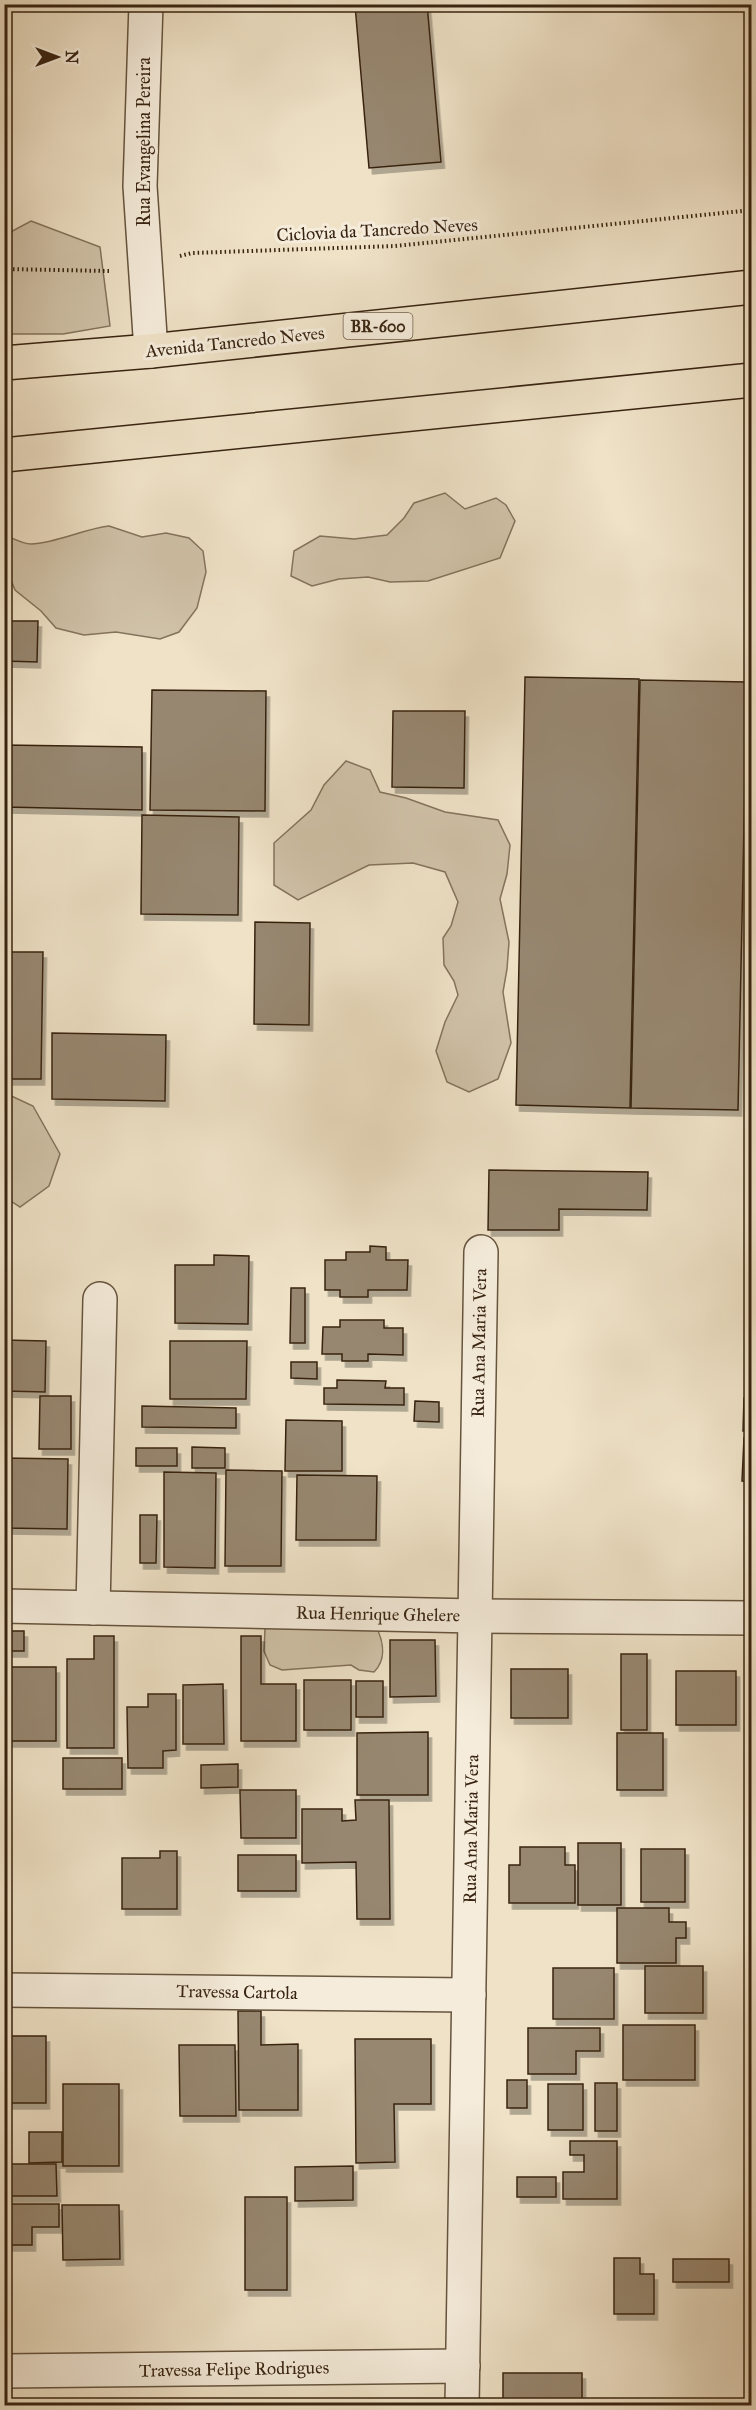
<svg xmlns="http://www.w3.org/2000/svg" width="756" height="2410" font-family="'IM FELL Great Primer',serif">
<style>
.green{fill:#d0c2a8;stroke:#84735c;stroke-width:1.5}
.building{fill:#978770;stroke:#382411;stroke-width:1.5;filter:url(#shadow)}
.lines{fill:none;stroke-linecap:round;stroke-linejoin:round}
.street-casing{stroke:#66543e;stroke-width:36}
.primary-casing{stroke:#382411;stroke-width:36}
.path{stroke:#382411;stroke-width:4;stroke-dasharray:1.5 3;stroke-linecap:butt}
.street{stroke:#f5ecdb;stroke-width:33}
.primary{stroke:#efe2c7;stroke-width:33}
.labels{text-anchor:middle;stroke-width:6;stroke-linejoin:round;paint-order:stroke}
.shield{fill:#f5ecdb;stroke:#71604e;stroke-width:1.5}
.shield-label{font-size:16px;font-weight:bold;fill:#382411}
.street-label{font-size:18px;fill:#382411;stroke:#f5ecdb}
</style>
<defs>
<filter id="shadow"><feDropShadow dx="3.5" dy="6" stdDeviation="0" flood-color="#0004"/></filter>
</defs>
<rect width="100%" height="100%" fill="#efe2c7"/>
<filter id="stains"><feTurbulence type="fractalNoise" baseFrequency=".00333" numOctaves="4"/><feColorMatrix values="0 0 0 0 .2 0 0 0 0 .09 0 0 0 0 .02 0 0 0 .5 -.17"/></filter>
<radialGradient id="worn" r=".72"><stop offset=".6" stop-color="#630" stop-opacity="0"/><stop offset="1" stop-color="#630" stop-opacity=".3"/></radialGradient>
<g class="green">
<path d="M31,221L100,247L110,326L63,334H5V235Z"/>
<path d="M445,493L465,509L496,498L506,505L515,521L500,558L428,581L390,582L368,577L339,579L312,586L291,576L294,551L320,536L354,539L387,535L404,518L414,503Z"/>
<path d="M109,526L142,537L166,533L189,538L203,551L206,572L197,608L179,632L160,639L116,632L84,635L56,628L41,611L15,590L5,565V535C12,538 23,544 31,544C57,543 83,529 109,526Z"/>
<path d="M346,761L370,770L380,792L406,798L445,812L498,820L510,845L507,874L500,899L509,942L507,969L503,992L511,1043L498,1079L469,1092L447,1082L436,1051L445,1022L458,995L454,981L444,965L443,938L451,926L458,902L445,872L413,863L369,865L298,900L274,885V843L311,810L324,785Z"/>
<path d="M5,1093L33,1106L60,1154L49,1186L20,1207L5,1197Z"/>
<path d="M279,1622L375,1624C383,1640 388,1658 374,1672L359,1670L351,1665L282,1670L270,1665L264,1651L265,1629Z"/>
</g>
<g class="building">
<path d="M427,4L441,162L369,168L355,5Z"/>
<path d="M4,621H38L37,662L4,661Z"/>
<path d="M525,677L639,679L630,1108L516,1105Z"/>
<path d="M640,680L747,682L738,1110L631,1108Z"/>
<path d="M152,690L266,691L265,811L150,810Z"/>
<path d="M393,711H465L464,788L392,787Z"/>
<path d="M4,745L142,747V810L4,807Z"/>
<path d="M142,815L239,817L238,915L141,914Z"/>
<path d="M255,922L310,923L309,1025L254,1024Z"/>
<path d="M4,952H43L41,1079H4Z"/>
<path d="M52,1033L166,1035L165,1101L52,1099Z"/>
<path d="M489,1170L648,1172L647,1210L559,1209V1230H488Z"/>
<path d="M370,1246L386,1247V1260H408L407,1290H368V1297H340V1290H325V1260H346V1252H370Z"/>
<path d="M214,1255L249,1256L248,1324L175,1323V1265H214Z"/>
<path d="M291,1288H305V1343H290Z"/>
<path d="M340,1320H384V1328H403V1355L368,1354V1361H342V1354H322L323,1327H340Z"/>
<path d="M4,1340L46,1341L45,1392L4,1391Z"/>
<path d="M170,1341H247L246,1399H170Z"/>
<path d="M291,1362H317V1379L291,1378Z"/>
<path d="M337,1380L386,1381L385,1388H404V1405L324,1404V1388H337Z"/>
<path d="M40,1396H71V1449H39Z"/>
<path d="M744,1398H752V1431H743Z"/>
<path d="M415,1401L439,1402V1422L414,1421Z"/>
<path d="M142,1406L236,1408V1428L142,1427Z"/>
<path d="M286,1420L342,1421V1471H285Z"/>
<path d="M744,1438H752V1482L742,1481Z"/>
<path d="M192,1447L225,1448V1468H192Z"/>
<rect x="136" y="1448" width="41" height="18"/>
<path d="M4,1458L68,1459L67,1529L4,1528Z"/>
<path d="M226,1470L282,1471L281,1566H225Z"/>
<path d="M164,1472L216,1473L215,1568L164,1567Z"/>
<path d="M297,1475L377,1476L376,1540H296Z"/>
<path d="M140,1515H157L156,1563H140Z"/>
<rect x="5" y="1631" width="19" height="20"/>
<path d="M94,1636H114V1748H67V1659H94Z"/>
<path d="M241,1636H261V1684H296V1741H241Z"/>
<path d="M390,1640H435L436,1696L390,1697Z"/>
<rect x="621" y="1654" width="26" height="76"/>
<rect x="7" y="1667" width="49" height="74"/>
<rect x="511" y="1669" width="57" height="49"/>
<rect x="676" y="1671" width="60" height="54"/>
<rect x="304" y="1680" width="47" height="50"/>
<rect x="356" y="1681" width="27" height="36"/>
<path d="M223,1684L224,1744H183V1685Z"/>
<path d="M148,1694H176V1750L163,1751V1768H128L127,1707H148Z"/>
<path d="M428,1732V1795H357V1733Z"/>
<rect x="617" y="1733" width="46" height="57"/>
<rect x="63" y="1758" width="59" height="31"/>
<path d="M238,1764V1787L201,1788V1765Z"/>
<path d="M240,1790H296V1838H241Z"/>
<path d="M355,1800H389L390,1919H357L356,1862L302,1863V1809H342V1821L356,1820Z"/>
<rect x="578" y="1843" width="43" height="62"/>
<path d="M520,1847H565V1865H575V1903H509V1865H520Z"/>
<rect x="641" y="1849" width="44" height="53"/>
<path d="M160,1851H177V1909H122V1858H160Z"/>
<rect x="238" y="1855" width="58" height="36"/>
<path d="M617,1908H669V1922H686V1938H676V1963H617Z"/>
<rect x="645" y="1966" width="58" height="47"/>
<rect x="553" y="1968" width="61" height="51"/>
<path d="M238,2011H261V2045L298,2044V2110H239Z"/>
<rect x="623" y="2025" width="72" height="55"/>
<path d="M528,2028H600V2051H576V2074H528Z"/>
<path d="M4,2036H46V2103H5Z"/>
<path d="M355,2039H431V2104H394L395,2162L356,2163Z"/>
<path d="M179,2045H235L236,2116H180Z"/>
<rect x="507" y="2080" width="20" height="28"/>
<rect x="595" y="2083" width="22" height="48"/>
<rect x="63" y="2084" width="56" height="82"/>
<rect x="548" y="2084" width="35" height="46"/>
<path d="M29,2132H62V2162L29,2163Z"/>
<path d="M570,2141H617V2199H563V2172H584V2155H570Z"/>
<path d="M4,2164H56L57,2196H4Z"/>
<path d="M353,2166V2200L295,2201V2167Z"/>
<rect x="517" y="2177" width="39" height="20"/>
<rect x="245" y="2197" width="42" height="93"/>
<path d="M5,2204H59V2227H32V2245H5Z"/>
<path d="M62,2205H119L120,2259L63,2260Z"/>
<path d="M614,2258H640V2274H654V2314H614Z"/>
<rect x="673" y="2259" width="56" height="23"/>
<rect x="503" y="2373" width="79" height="33"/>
<path d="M232,2399V2406H188V2400Z"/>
</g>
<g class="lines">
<defs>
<g id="street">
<path d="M146,4L140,186L151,351"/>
<path d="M4,1606L475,1616L752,1618"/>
<path d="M93,1608L100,1299"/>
<path d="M4,1990L469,1995"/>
<path d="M4,2371L463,2366"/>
<path d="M462,2406L481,1252"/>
</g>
<g id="primary">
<path d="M4,363L151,351L752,287"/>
<path d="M4,455L752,380"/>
</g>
</defs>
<use href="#street" class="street-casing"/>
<use href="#primary" class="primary-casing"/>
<g class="path">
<path d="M180,256L192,253L395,246L752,210"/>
<path d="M4,269L109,271"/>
</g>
<use href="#street" class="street"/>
<use href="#primary" class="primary"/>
</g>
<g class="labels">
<rect class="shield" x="343.5" y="313" width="69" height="26" rx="4.5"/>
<g class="shield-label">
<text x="378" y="332">BR-600</text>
</g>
<g class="street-label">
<text transform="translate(144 142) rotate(-90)" y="6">Rua Evangelina Pereira</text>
<text transform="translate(377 230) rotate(-3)" y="6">Ciclovia da Tancredo Neves</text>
<text transform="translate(235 342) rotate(-6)" y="6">Avenida Tancredo Neves</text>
<text transform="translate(479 1343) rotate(-89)" y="6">Rua Ana Maria Vera</text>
<text transform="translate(378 1614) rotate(1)" y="6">Rua Henrique Ghelere</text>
<text transform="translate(471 1829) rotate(-89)" y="6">Rua Ana Maria Vera</text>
<text transform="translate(237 1992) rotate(1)" y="6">Travessa Cartola</text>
<text transform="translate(234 2369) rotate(-1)" y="6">Travessa Felipe Rodrigues</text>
</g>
</g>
<rect width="756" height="2410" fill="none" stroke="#efe2c7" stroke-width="24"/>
<rect x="6" y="6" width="744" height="2398" fill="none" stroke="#382411" stroke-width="3"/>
<rect x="12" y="12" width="732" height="2386" fill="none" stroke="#382411" stroke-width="1.5"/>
<g transform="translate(57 57) rotate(90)" stroke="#f5ecdb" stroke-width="4.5" paint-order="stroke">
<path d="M0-4.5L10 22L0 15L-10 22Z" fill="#382411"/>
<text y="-9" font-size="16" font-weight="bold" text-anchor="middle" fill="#382411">N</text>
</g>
<rect width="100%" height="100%" filter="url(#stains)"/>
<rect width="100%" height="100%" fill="url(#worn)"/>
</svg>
